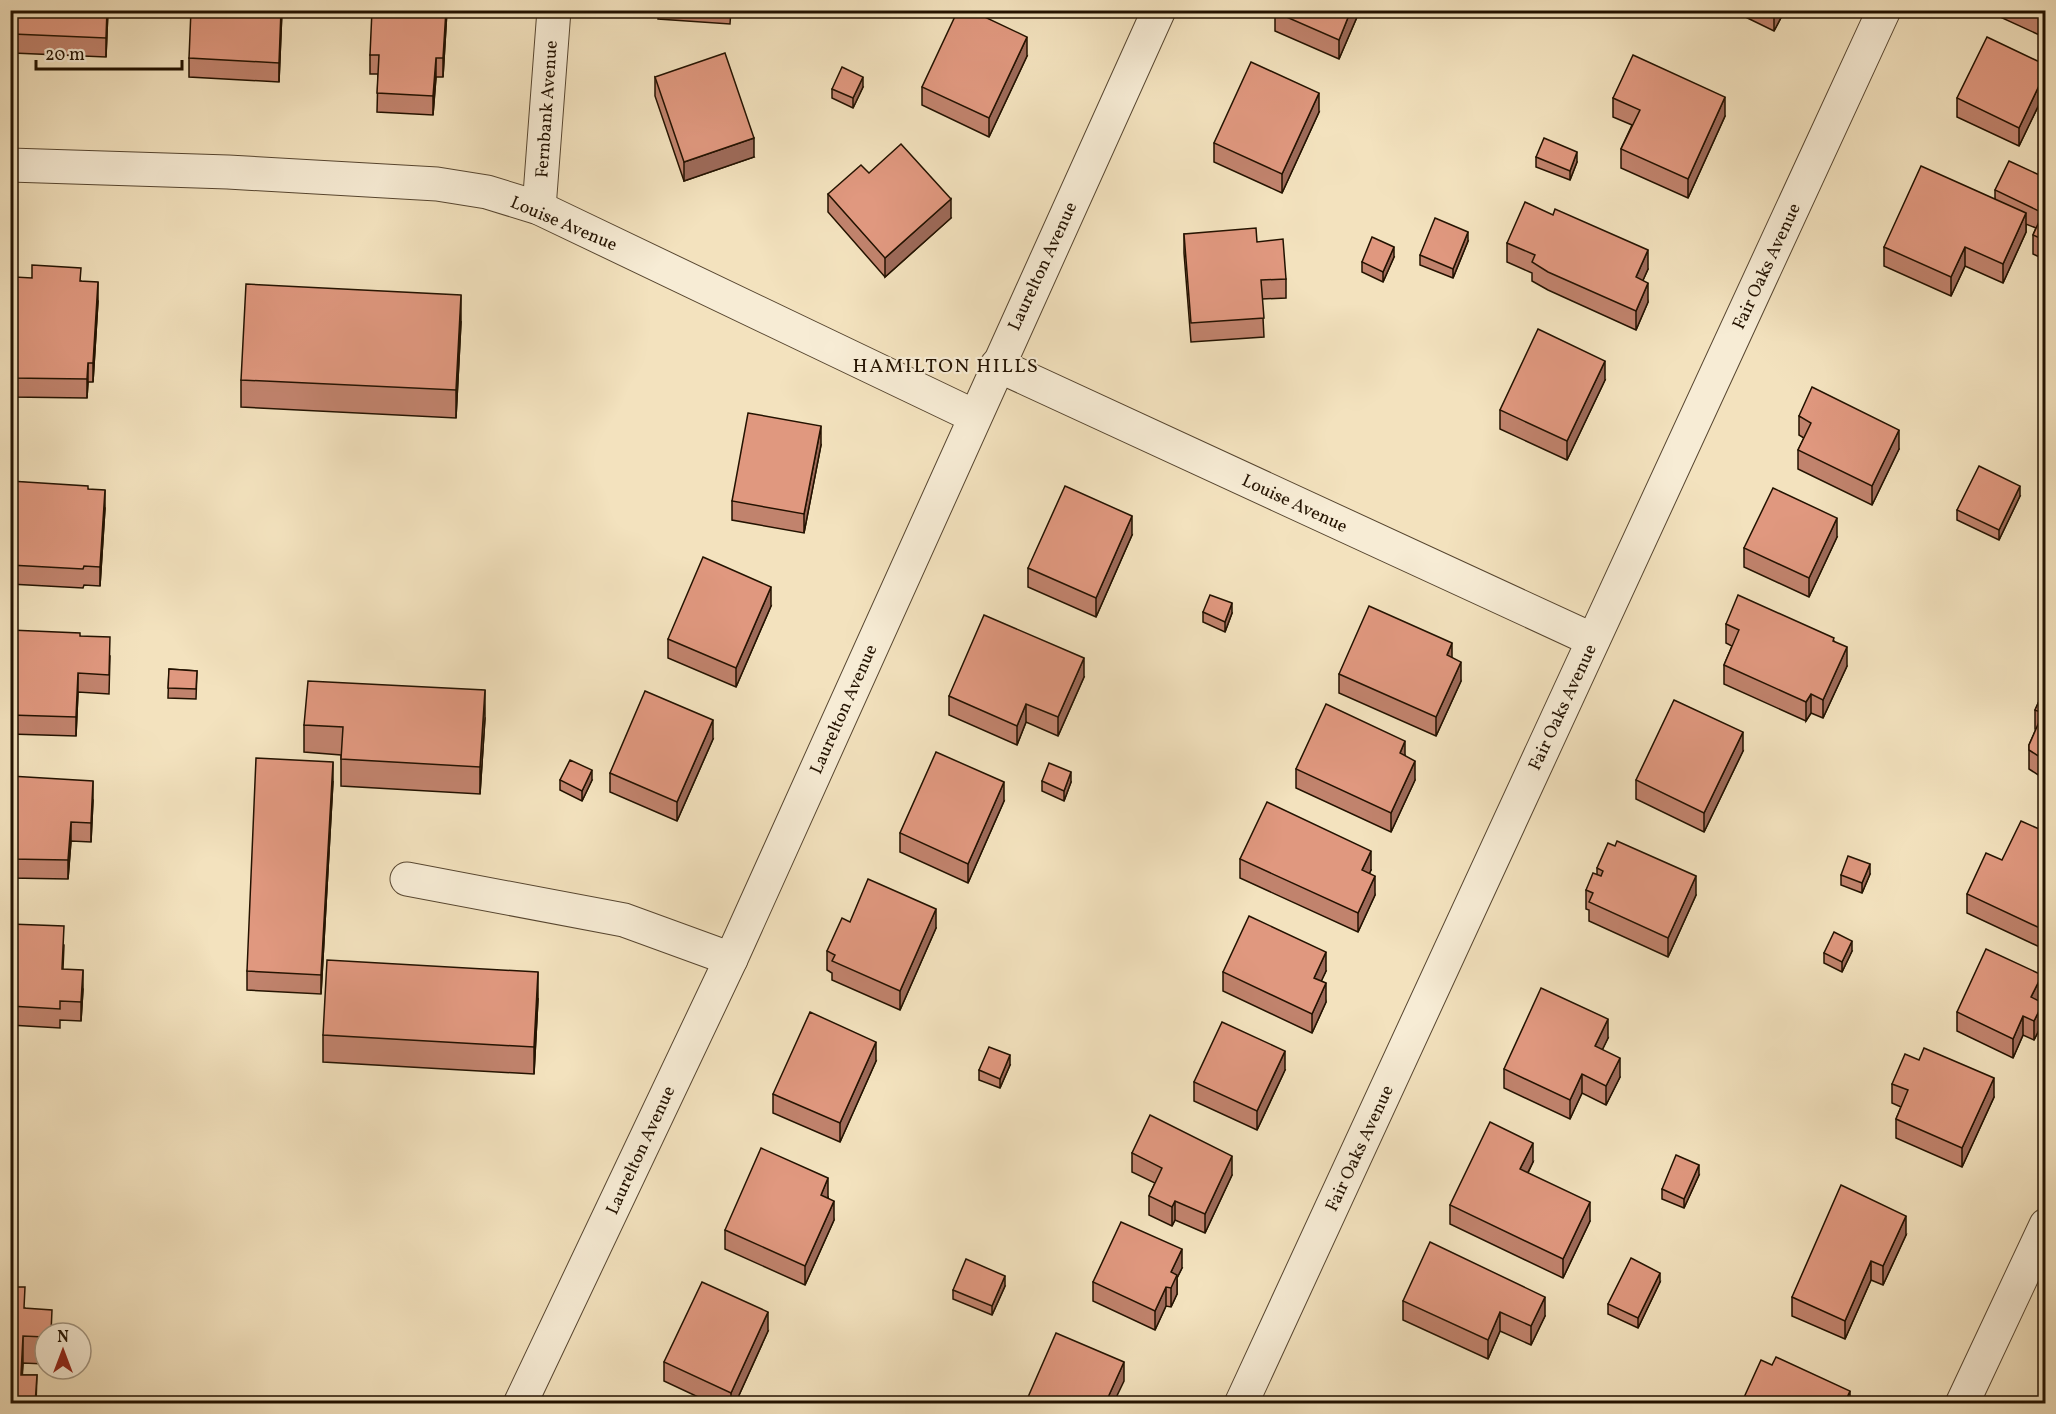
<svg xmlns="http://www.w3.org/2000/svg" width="2056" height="1414" font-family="Vollkorn,serif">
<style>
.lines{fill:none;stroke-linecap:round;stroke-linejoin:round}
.minor-casing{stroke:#574630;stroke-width:35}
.minor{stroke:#f7ecd5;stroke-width:33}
.wall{fill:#c1836d;stroke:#231200;stroke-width:1.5}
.shaded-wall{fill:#9d6a59;stroke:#231200;stroke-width:1.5}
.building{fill:#e0987f;stroke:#231200;stroke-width:1.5}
.labels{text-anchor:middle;stroke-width:4.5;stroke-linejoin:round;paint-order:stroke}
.street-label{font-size:18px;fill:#231200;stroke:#f7ecd5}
.neighbourhood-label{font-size:20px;letter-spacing:1.5px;fill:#231200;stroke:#f7ecd5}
</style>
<rect width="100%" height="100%" fill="#f3e2be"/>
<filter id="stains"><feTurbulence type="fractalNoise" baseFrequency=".00333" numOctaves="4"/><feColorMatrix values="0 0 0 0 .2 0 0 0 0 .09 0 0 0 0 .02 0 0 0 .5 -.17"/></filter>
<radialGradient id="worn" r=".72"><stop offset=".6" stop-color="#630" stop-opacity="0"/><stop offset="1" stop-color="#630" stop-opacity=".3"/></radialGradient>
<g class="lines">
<defs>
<g id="minor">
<path d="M10,165L228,172L437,184L487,192L539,208L974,416"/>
<path d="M539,208L554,10"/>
<path d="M997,365L1593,640"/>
<path d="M407,879L624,920L731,959"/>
<path d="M520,1404L731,959L1159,10"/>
<path d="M1241,1404L1884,10"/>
<path d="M1962,1404L2046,1225"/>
</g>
</defs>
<use href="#minor" class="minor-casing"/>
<use href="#minor" class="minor"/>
</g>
<g class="wall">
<path d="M108,10L106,57L13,53V34Z"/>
<path d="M282,10L279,82L189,77V58Z"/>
<path d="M447,10L443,77H436L433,115L377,112L378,74H370V55Z"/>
<path d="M658,10H731L730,24L658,19Z"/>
<path d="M1275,10H1360L1339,59L1275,31Z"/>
<path d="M1731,10H1785L1774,31Z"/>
<path d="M1987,10H2046V38L1987,11Z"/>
<path d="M1027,56L989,137L922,105V87Z"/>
<path d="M2046,65V90L2019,146L1957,117V98Z"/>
<path d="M655,77L754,157L684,181L655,96Z"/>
<path d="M863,87L853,108L832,98V89Z"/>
<path d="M1613,98L1725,116L1688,198L1621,168V149L1632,125L1613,117Z"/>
<path d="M1319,112L1282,193L1214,162V143Z"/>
<path d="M1536,157L1577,162L1570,180L1536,167Z"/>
<path d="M869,173L951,218L885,277L828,212V194Z"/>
<path d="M2046,178V260L2033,254V235L2036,228L2026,224V232L2003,283L1965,266L1951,296L1884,266V247L1995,199V190Z"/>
<path d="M1184,234L1257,242L1286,279V298L1262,299L1264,337L1191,342L1184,253Z"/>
<path d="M1468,241L1453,278L1420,265V255Z"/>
<path d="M1507,243L1648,269L1643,280L1648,302L1636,330L1548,290L1532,281V273L1507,262Z"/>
<path d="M1394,257L1383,282L1362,272V262Z"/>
<path d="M81,281L98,301L93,382H88L87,398L11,397V378Z"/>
<path d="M461,322L456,418L241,407V380Z"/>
<path d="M1605,380L1567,460L1500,429V410Z"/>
<path d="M1799,416L1899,449L1872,505L1798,469V450L1804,438L1799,435Z"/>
<path d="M821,445L804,533L732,520V501Z"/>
<path d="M10,481L88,489L105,508L100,586L84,585L83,588L10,584Z"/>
<path d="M2020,496L1999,540L1957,520V510Z"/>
<path d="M1132,535L1096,617L1028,587V568Z"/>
<path d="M1837,537L1809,597L1744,567V548Z"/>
<path d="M771,606L736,687L668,658V639Z"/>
<path d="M1203,612L1232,613L1225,632L1203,622Z"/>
<path d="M1726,624L1834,641L1847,666L1823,718L1811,713L1806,721L1724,684V665L1732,646L1726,643Z"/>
<path d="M10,630L80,636L110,656L109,694L78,692L76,736L10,734Z"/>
<path d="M1452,658L1461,681L1436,736L1339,693V674Z"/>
<path d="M169,669L197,671L196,699L168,698Z"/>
<path d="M1084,677L1058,736L1026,722L1017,745L949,715V696Z"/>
<path d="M2046,686V780L2029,769V745L2036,729H2035V710Z"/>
<path d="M485,718L480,794L341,786V755L304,752V725Z"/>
<path d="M713,739L677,821L610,792V773Z"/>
<path d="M1743,751L1704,832L1636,799V780Z"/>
<path d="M1405,755L1415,780L1391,832L1296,788V769Z"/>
<path d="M10,776L93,800L91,842L71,841L68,879L10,878Z"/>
<path d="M560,780H592L582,801L560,790Z"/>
<path d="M333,781L321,994L247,990V971Z"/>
<path d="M1042,781L1071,782L1064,801L1042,791Z"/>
<path d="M1004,801L968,883L900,852V833Z"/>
<path d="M2046,832V946L2044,949L1967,913V894L2002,860Z"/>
<path d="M1240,859L1371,870L1369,874L1375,895L1358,932L1240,878Z"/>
<path d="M1597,868L1696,895L1668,957L1589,921V910L1586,909V890L1597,875Z"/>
<path d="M1870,874L1862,893L1841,885V875Z"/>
<path d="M850,922L936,928L900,1010L832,980V973L827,970V951Z"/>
<path d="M10,924L64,945L63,969L83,989L81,1021L60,1020V1028L10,1025Z"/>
<path d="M1852,951L1842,972L1824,963V953Z"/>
<path d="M1326,971L1321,981L1326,1002L1312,1033L1223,991V972Z"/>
<path d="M2042,994L2039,1001L2043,1022L2034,1040L2023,1035L2013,1058L1957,1031V1012Z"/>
<path d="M538,999L534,1074L323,1062V1035Z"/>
<path d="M1608,1038L1602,1050L1620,1077L1606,1105L1582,1093L1570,1119L1504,1088V1069Z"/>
<path d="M876,1061L840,1142L773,1113V1094Z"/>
<path d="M1010,1065L1000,1088L979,1080V1070Z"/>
<path d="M1285,1070L1257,1130L1194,1101V1082Z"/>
<path d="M1892,1084L1994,1097L1962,1167L1896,1138V1119L1901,1107L1892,1103Z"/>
<path d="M1132,1153L1232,1175L1205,1233L1175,1220L1172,1226L1149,1215V1196L1155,1183L1132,1172Z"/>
<path d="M1533,1162L1528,1173L1590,1221L1563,1278L1450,1224V1205Z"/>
<path d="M1699,1175L1684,1208L1662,1199V1189Z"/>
<path d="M828,1197L834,1220L805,1285L725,1249V1230Z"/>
<path d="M1906,1235L1883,1285L1871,1280L1845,1339L1792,1316V1297Z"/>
<path d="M1182,1268L1177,1278V1294L1171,1307L1166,1306L1155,1330L1093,1301V1282Z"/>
<path d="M1660,1282L1638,1328L1608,1314V1304Z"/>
<path d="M1005,1286L992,1315L953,1299V1290Z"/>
<path d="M1403,1301L1545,1316L1531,1345L1500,1331L1488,1359L1403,1320Z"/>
<path d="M25,1308L52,1333H45V1364L23,1363L22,1375H37L36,1404H10Z"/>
<path d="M768,1331L735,1404H713L664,1381V1362Z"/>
</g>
<g class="shaded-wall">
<path d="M107,10H108L106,57V38Z"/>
<path d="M281,10H282L279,82V63Z"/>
<path d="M446,10H447L443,77V58Z"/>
<path d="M1351,10H1360L1339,59V40Z"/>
<path d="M1775,10H1785L1774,31V13Z"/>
<path d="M1027,37V56L989,137V118Z"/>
<path d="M436,58V77L433,115V96Z"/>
<path d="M2046,71V90L2019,146V128Z"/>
<path d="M863,77V87L853,108V98Z"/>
<path d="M1319,93V112L1282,193V174Z"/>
<path d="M1725,97V116L1688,198V179Z"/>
<path d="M754,138V157L684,181V162Z"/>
<path d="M1577,152V162L1570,180V171Z"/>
<path d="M951,199V218L885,277V258Z"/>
<path d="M2026,213V232L2003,283V264Z"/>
<path d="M1468,232V241L1453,278V269Z"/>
<path d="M1394,247V257L1383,282V272Z"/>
<path d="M1965,247V266L1951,296V277Z"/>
<path d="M1648,250V269L1636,296V277Z"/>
<path d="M98,282V301L93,382V363Z"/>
<path d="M1648,283V302L1636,330V311Z"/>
<path d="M461,295V322L456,418V390Z"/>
<path d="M1605,361V380L1567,460V441Z"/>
<path d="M88,363V382L87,398V379Z"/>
<path d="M821,426V445L804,533V514Z"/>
<path d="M1899,430V449L1872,505V486Z"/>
<path d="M2020,486V496L1999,540V530Z"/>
<path d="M105,490V508L100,586V567Z"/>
<path d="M1132,516V535L1096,617V598Z"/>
<path d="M1837,518V537L1809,597V578Z"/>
<path d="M771,587V606L736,687V668Z"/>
<path d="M1232,603V613L1225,632V622Z"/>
<path d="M1452,643V662L1447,655Z"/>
<path d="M1847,647V666L1823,718V700Z"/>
<path d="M1084,658V677L1058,736V717Z"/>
<path d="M1461,662V681L1436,736V717Z"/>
<path d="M78,673V692L76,736V717Z"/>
<path d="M485,690V718L480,794V767Z"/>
<path d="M1811,694V713L1806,721V702Z"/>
<path d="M1026,704V722L1017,745V726Z"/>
<path d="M713,720V739L677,821V802Z"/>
<path d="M1743,732V751L1704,832V813Z"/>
<path d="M1405,741V759L1400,753Z"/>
<path d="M1415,761V780L1391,832V813Z"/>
<path d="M333,762V781L321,994V975Z"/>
<path d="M592,770V780L582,801V791Z"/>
<path d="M1071,772V782L1064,801V791Z"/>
<path d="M93,781V800L91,842V823Z"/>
<path d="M1004,782V801L968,883V864Z"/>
<path d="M71,822V841L68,879V860Z"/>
<path d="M1371,851V870L1362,889V870Z"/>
<path d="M1870,864V874L1862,893V883Z"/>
<path d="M1375,876V895L1358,932V913Z"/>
<path d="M1696,876V895L1668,957V938Z"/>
<path d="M936,909V928L900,1010V991Z"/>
<path d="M2046,927V946L2044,949V930Z"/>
<path d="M1852,941V951L1842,972V962Z"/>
<path d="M1326,952V971L1314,997V978Z"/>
<path d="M83,970V989L81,1021V1002Z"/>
<path d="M538,972V999L534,1074V1047Z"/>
<path d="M2042,975V994L2031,1016V997Z"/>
<path d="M1326,983V1002L1312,1033V1014Z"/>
<path d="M2043,1003V1022L2034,1040V1021Z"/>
<path d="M2023,1016V1035L2013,1058V1039Z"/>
<path d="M1608,1019V1038L1595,1065V1046Z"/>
<path d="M876,1042V1061L840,1142V1123Z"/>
<path d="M1285,1051V1070L1257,1130V1111Z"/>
<path d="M1010,1055V1065L1000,1088V1079Z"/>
<path d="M1620,1058V1077L1606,1105V1086Z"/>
<path d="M1582,1074V1093L1570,1119V1100Z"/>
<path d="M1994,1078V1097L1962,1167V1148Z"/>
<path d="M1533,1143V1162L1520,1188V1169Z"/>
<path d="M1232,1156V1175L1205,1233V1214Z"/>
<path d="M1699,1165V1175L1684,1208V1199Z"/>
<path d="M828,1178V1197L821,1214V1195Z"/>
<path d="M834,1201V1220L805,1285V1266Z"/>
<path d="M1175,1201V1220L1172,1226V1207Z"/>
<path d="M1590,1202V1221L1563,1278V1259Z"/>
<path d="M1906,1216V1235L1883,1285V1266Z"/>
<path d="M1182,1249V1268L1177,1278V1294L1171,1307V1272Z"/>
<path d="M1871,1261V1280L1845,1339V1321Z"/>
<path d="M1660,1273V1282L1638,1328V1318Z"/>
<path d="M1005,1276V1286L992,1315V1306Z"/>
<path d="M1166,1287V1306L1155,1330V1311Z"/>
<path d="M1545,1297V1316L1531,1345V1326Z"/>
<path d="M768,1312V1331L735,1404H731V1393Z"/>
<path d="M1500,1312V1331L1488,1359V1340Z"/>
<path d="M23,1336V1363L21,1402V1375Z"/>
<path d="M1124,1362V1381L1113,1404H1105Z"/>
<path d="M1850,1391V1404H1844Z"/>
</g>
<g class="building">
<path d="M14,10H107L106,38L13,34Z"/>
<path d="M191,10H281L279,63L189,58Z"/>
<path d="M372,10H446L443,58H436L433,96L377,93L379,55H370Z"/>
<path d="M958,10H970L1027,37L989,118L922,87Z"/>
<path d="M1275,10H1351L1339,40L1275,12Z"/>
<path d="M2027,10H2046V19Z"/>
<path d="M1987,37L2046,65V71L2019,128L1957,98Z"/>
<path d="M725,53L754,138L684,162L655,77Z"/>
<path d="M1633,55L1725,97L1688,179L1621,149L1640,110L1613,98Z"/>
<path d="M1251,62L1319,93L1282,174L1214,143Z"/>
<path d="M842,67L863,77L853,98L832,89Z"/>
<path d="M1544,138L1577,152L1570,171L1536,157Z"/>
<path d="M901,144L951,199L885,258L828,194L861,165L869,173Z"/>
<path d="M2009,161L2046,178V241L2033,235L2043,213L1995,190Z"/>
<path d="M1921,166L2026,213L2003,264L1965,247L1951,277L1884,247Z"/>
<path d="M1525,202L1553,215L1555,209L1648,250L1636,277L1648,283L1636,311L1548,272L1532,262L1535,255L1507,243Z"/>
<path d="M1435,218L1468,232L1453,269L1420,255Z"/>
<path d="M1256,228L1257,242L1283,239L1286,279L1261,280L1264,318L1191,323L1184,234Z"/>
<path d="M1372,237L1394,247L1383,272L1362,262Z"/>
<path d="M32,265L81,268L80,281L98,282L93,363H88L87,379L11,378L15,277L32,278Z"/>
<path d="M246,284L461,295L456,390L241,380Z"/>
<path d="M1538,329L1605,361L1567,441L1500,410Z"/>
<path d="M1812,387L1899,430L1872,486L1798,450L1811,423L1799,416Z"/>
<path d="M748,413L821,426L804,514L732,501Z"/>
<path d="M1979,466L2020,486L1999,530L1957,510Z"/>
<path d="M10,481L88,486V489L105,490L100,567L84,566L83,569L10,565Z"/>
<path d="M1065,486L1132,516L1096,598L1028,568Z"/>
<path d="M1773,488L1837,518L1809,578L1744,548Z"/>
<path d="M703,557L771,587L736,668L668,639Z"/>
<path d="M1210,595L1232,603L1225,622L1203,612Z"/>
<path d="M1738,595L1834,638L1833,641L1847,647L1823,700L1811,694L1806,702L1724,665L1739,630L1726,624Z"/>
<path d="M1369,606L1452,643L1447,655L1461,662L1436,717L1339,674Z"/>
<path d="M984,615L1084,658L1058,717L1026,704L1017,726L949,696Z"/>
<path d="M10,630L80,633V636L110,637L109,675L78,673L76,717L10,715Z"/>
<path d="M169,669L197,671L196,689L168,688Z"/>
<path d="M308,681L485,690L480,767L341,759L343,727L304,725Z"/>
<path d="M2046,686V761L2029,750V745L2043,713L2035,710Z"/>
<path d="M645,691L713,720L677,802L610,773Z"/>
<path d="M1674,700L1743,732L1704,813L1636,780Z"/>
<path d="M1326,704L1405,741L1400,753L1415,761L1391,813L1296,769Z"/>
<path d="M936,752L1004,782L968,864L900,833Z"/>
<path d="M256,758L333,762L321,975L247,971Z"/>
<path d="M570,760L592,770L582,791L560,780Z"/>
<path d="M1049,763L1071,772L1064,791L1042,781Z"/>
<path d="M10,776L93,781L91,823L71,822L68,860L10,859Z"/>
<path d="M1267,802L1371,851L1362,870L1375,876L1358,913L1240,859Z"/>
<path d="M2021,821L2046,832V927L2044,930L1967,894L1986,853L2002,860Z"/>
<path d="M1617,841L1696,876L1668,938L1589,902L1593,893L1586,890L1593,873L1601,876L1603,871L1597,868L1608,843L1615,846Z"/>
<path d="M1848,856L1870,864L1862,883L1841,875Z"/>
<path d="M868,879L936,909L900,991L832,961L835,955L827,951L842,918L850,922Z"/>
<path d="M1249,916L1326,952L1314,978L1326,983L1312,1014L1223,972Z"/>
<path d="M10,924L64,926L62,969L83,970L81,1002L60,1001V1009L10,1006Z"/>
<path d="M1834,932L1852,941L1842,962L1824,953Z"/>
<path d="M1986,949L2042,975L2031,997L2043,1003L2034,1021L2023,1016L2013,1039L1957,1012Z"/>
<path d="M327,960L538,972L534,1047L323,1035Z"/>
<path d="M1541,988L1608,1019L1595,1046L1620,1058L1606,1086L1582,1074L1570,1100L1504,1069Z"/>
<path d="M810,1012L876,1042L840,1123L773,1094Z"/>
<path d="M1222,1022L1285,1051L1257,1111L1194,1082Z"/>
<path d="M989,1047L1010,1055L1000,1079L979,1070Z"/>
<path d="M1924,1048L1994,1078L1962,1148L1896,1119L1908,1090L1892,1084L1905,1054L1919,1060Z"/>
<path d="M1150,1115L1232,1156L1205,1214L1175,1201L1172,1207L1149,1196L1162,1168L1132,1153Z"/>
<path d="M1490,1122L1533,1143L1520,1169L1590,1202L1563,1259L1450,1205Z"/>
<path d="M761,1148L828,1178L821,1195L834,1201L805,1266L725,1230Z"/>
<path d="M1676,1155L1699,1165L1684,1199L1662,1189Z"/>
<path d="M1841,1185L1906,1216L1883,1266L1871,1261L1845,1321L1792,1297Z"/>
<path d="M1121,1222L1182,1249L1171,1272L1177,1275L1171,1288L1166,1287L1155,1311L1093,1282Z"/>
<path d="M1430,1242L1545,1297L1531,1326L1500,1312L1488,1340L1403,1301Z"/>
<path d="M1631,1258L1660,1273L1638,1318L1608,1304Z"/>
<path d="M966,1259L1005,1276L992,1306L953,1290Z"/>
<path d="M702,1282L768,1312L731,1393L664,1362Z"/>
<path d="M10,1287H25L24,1308L52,1310L51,1333H45V1337L23,1336L21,1375H37L35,1404H10Z"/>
<path d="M1056,1333L1124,1362L1105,1404H1025Z"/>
<path d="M1776,1357L1850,1391L1844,1404H1741L1761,1360L1772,1365Z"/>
<path d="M2046,1385V1404H2037Z"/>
</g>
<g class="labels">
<g class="street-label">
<text transform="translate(546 109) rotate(-86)" y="6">Fernbank Avenue</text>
<text transform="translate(564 223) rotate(23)" y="6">Louise Avenue</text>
<text transform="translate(1042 266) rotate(-65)" y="6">Laurelton Avenue</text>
<text transform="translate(1766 266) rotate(-65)" y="6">Fair Oaks Avenue</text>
<text transform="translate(1295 503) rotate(25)" y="6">Louise Avenue</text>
<text transform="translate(1562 707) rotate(-65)" y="6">Fair Oaks Avenue</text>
<text transform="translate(843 709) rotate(-66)" y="6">Laurelton Avenue</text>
<text transform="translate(1359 1148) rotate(-65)" y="6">Fair Oaks Avenue</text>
<text transform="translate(640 1150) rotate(-65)" y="6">Laurelton Avenue</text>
</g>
<g class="neighbourhood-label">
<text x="946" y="372">HAMILTON HILLS</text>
</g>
</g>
<rect width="2056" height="1414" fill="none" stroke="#f3e2be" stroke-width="36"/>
<rect x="12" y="12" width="2032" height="1390" fill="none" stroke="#231200" stroke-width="3"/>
<rect x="18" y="18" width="2020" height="1378" fill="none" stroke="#231200" stroke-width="1.5"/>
<g transform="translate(63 1351)"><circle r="28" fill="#f7ecd5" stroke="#a29580" stroke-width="1.5"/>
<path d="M0-4.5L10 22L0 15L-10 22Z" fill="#8f2418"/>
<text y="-9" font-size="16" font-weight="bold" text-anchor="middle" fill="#231200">N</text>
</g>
<path d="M36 60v9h146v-9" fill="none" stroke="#231200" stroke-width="3"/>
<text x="45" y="60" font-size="18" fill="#231200" stroke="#f7ecd5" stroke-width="4.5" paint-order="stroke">20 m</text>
<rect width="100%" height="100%" filter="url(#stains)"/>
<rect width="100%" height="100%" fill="url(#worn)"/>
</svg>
